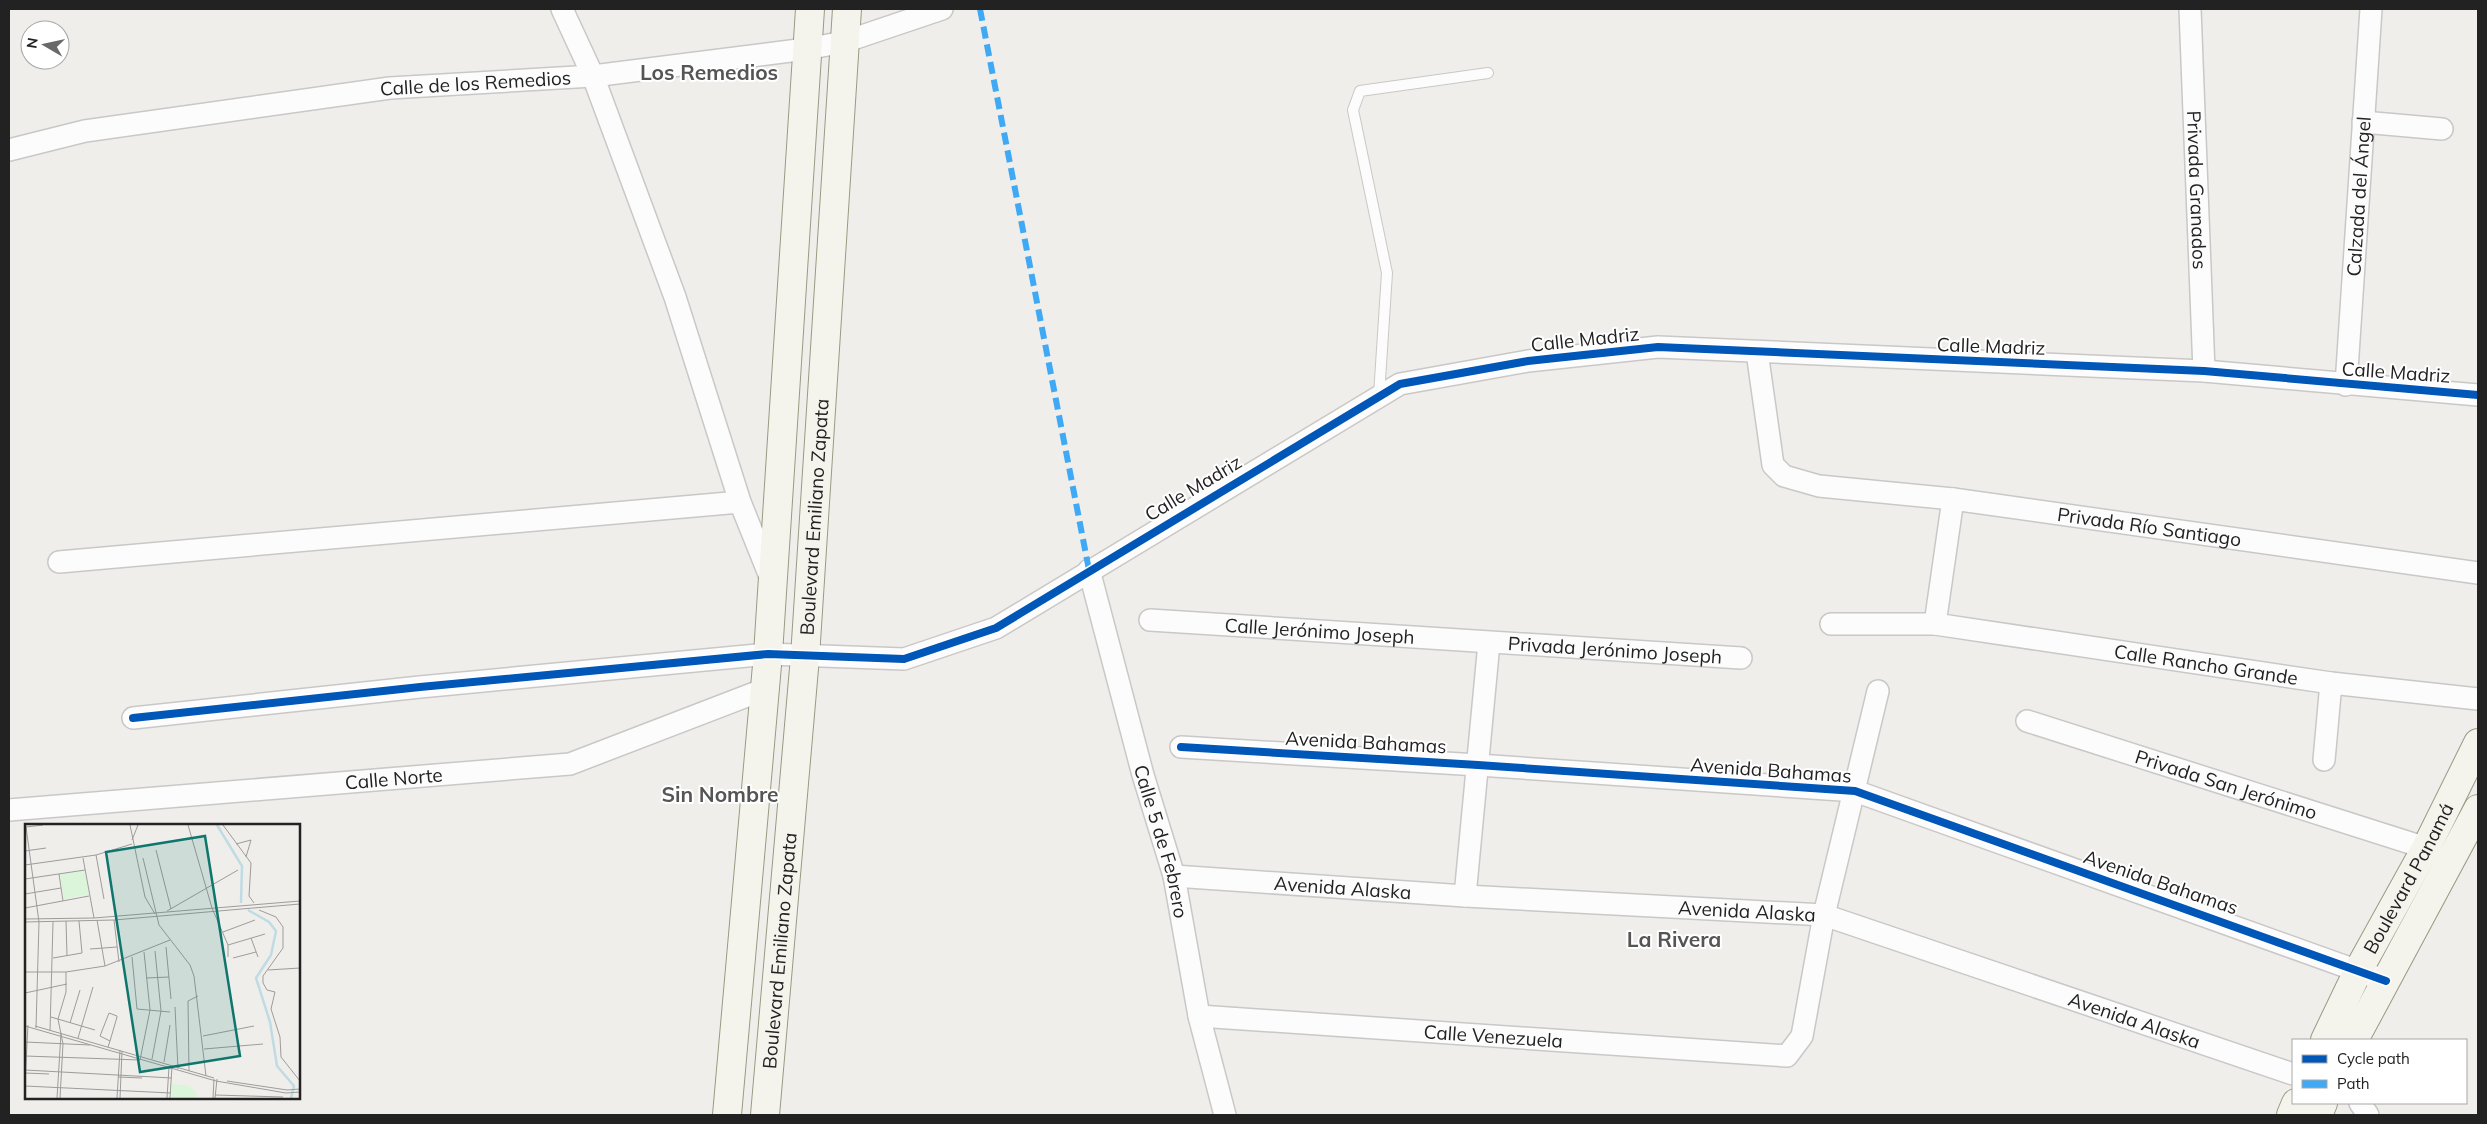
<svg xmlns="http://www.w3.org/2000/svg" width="2487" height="1124" font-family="Mulish,sans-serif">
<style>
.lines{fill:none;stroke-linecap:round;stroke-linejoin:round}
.lane-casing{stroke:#c9c8c7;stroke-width:12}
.street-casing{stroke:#c9c8c7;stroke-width:24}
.secondary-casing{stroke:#999a82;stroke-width:30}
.lane{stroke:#fdfcfc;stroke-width:10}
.street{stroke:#fdfcfc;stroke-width:21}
.secondary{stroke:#f4f4ed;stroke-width:28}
.quiet{stroke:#3fa9f5;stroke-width:6;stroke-dasharray:12 6;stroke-linecap:butt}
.cycleway-casing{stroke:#fff;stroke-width:11}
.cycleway{stroke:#0057b8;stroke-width:8}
.labels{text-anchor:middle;stroke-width:4;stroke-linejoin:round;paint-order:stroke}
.street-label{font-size:19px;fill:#222;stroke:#fff}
.quarter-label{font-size:21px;font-weight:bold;fill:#555;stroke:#fff}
.inset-river{fill:none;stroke:#bfdbe3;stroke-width:2.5}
.inset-road{fill:none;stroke:#9e9c9b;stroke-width:1}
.view{fill:#0f766e;fill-opacity:0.15;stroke:#0f766e;stroke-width:2.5}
.inset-edge{fill:none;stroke:#222;stroke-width:2.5}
</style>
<rect width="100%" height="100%" fill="#f0eeeb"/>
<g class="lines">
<defs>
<path id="lane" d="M1379,395L1387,273L1353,110L1360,91L1488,73"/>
<g id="street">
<path d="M562,9L593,76L675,297L740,502L771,579"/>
<path id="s1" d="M2190,9L2204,371"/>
<path d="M2363,122L2442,129"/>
<path id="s2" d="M9,150L85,131L390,88L593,76L806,49L844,42L942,9"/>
<path id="s3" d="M1757,352L1773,465L1784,476L1819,486L1953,499L2478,573"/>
<path id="s4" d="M2346,385L2371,9"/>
<path d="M59,562L740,502"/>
<path id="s5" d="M1089,570L1143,775L1174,876L1199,1016L1225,1115"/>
<path id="s6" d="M1150,620L1741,658"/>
<path id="s7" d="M1831,624H1935L2331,683L2478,699"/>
<path d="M1935,624L1953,499"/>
<path d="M133,718L420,687L768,654L904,659L996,628L1400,384L1528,361L1658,347L2204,371L2478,395"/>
<path id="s8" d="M2027,721L2426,848"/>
<path d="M1181,747L1478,765L1855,791L2386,981"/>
<path d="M2324,760L2331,683"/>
<path id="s9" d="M9,810L570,764L765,689"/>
<path id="s10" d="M1174,876L1465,896L1824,915L2293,1074"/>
<path d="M1465,896L1489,643"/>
<path id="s11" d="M1199,1016L1787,1056L1802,1036L1824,915L1878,691"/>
<path d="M2360,1103L2368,1115"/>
</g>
<g id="secondary">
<path id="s12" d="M2325,1040L2359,969L2426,848L2478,743"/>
<path d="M2354,1040L2478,809"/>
<path d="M727,1115L768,654L810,9"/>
<path id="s13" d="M765,1115L805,657L847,9"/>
<path d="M2291,1115L2296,1103"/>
<path d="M2318,1115L2323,1103"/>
</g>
</defs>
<use href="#lane" class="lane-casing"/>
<use href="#street" class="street-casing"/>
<use href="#secondary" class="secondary-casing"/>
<use href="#lane" class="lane"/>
<use href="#street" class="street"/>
<use href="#secondary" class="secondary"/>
<path class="quiet" d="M980,9L1089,570"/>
<defs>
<g id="cycleway">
<path d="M133,718L420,687L768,654L904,659L996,628L1400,384L1528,361L1658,347L2204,371L2478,395"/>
<path d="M1181,747L1478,765L1855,791L2386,981"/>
</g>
</defs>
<use href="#cycleway" class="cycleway-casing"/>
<use href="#cycleway" class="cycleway"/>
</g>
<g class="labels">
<g class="street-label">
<text dy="7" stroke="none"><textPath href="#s2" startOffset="472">Calle de los Remedios</textPath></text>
<text dy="7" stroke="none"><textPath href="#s1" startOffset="181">Privada Granados</textPath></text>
<text dy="7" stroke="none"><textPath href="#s4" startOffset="189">Calzada del Ángel</textPath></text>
<text transform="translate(1585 339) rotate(-6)" y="7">Calle Madriz</text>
<text transform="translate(1991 346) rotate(2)" y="7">Calle Madriz</text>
<text transform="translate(2396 372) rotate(4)" y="7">Calle Madriz</text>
<text transform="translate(1193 488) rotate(-31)" y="7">Calle Madriz</text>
<text dy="7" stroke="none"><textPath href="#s13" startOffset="600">Boulevard Emiliano Zapata</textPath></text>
<text dy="7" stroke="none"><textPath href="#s3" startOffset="499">Privada Río Santiago</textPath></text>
<text dy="7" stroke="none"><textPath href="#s6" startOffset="170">Calle Jerónimo Joseph</textPath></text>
<text dy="7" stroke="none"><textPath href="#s6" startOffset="466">Privada Jerónimo Joseph</textPath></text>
<text dy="7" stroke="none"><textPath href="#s7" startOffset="378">Calle Rancho Grande</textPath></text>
<text transform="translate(1366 742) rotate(3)" y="7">Avenida Bahamas</text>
<text transform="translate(1771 770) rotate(4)" y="7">Avenida Bahamas</text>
<text dy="7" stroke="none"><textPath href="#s9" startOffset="386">Calle Norte</textPath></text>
<text dy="7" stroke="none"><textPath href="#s8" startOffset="209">Privada San Jerónimo</textPath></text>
<text dy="7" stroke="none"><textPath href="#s5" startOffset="281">Calle 5 de Febrero</textPath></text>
<text dy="7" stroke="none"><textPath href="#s12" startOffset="182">Boulevard Panamá</textPath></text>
<text transform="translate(2161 882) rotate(19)" y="7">Avenida Bahamas</text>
<text dy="7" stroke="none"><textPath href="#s10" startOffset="169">Avenida Alaska</textPath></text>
<text dy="7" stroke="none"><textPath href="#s10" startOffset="574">Avenida Alaska</textPath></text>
<text dy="7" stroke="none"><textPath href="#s13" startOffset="165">Boulevard Emiliano Zapata</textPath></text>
<text dy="7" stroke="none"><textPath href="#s10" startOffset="979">Avenida Alaska</textPath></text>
<text dy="7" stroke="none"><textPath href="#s11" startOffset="295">Calle Venezuela</textPath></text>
</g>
<g class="quarter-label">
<text x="709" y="80">Los Remedios</text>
<text x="720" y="802">Sin Nombre</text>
<text x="1674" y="947">La Rivera</text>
</g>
</g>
<g transform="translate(25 824)">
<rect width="275" height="275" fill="#f0eeeb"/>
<path d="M59,46L64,70L39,75L35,50ZM147,260L165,262L172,270L170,274H147Z" fill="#daf5da"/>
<path class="inset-river" d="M192,1L217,42L216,79M223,86L244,98L251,107L246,131L231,154L245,198L252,242L269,262L266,274"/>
<path class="inset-road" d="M105,1L120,73L130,90M163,1L187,84L203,121V133M198,1L226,39L224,72L229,79M1,3L14,98L11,204M1,3L18,1M107,16L113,1M211,20L226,16L221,33M131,26L146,85M0,27L21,24M71,31L79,75M58,34L69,94M118,34L134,101L165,141L169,152L181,252M0,41L71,31L107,20M34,50L38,77M0,55L60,46M0,70L36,64M0,84L64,72M234,86L251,93L258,103V124L238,152V159L242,166L250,168L246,185L255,213L256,233L275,257M142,87L213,46M0,95L69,94L275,77M72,96L80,142M89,96L94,138M41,97L42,132M0,98L89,96L275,80M198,108L230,96M226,114L233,133M203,121L240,110M141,123L146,175M65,125L92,123M107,133L112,185L145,188M28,134L57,129L54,97M208,134L231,128M243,146L275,144M0,148H41L80,142L145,116M121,154L144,153M0,169L42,160M150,183L153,245M26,193L70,206M45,199L55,166M0,202L191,257L261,269L275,268M10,202L189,254M25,207L28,98M178,212L229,202M53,214L68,163M0,218L65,221M83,223L85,217L92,193V192L84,189L75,212L85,217M179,225L238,220M0,232L115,236L125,186L119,128M127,235L136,187L130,127M139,238L145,201M0,246L147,254M164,247L163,177L173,172M0,249L24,250M93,253L117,254M202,257L262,266L275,265M0,258L3,201M0,262L146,269M190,271L258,273M32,274L36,209M35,274L38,220L33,195L41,168V148M92,274L95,226M95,274L97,227M142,274L144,243M145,274L147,242M188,274L189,255M190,274L192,255"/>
<path class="view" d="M180,12L215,232L115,248L81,28Z"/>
<rect width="275" height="275" class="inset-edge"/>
</g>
<rect width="2487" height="1124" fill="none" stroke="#222222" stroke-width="20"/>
<rect x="2292" y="1039" width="175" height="65" fill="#ffffff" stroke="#a7a7a7"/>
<rect x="2302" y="1055" width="25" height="8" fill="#0057b8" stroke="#a7a7a7"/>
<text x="2337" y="1064" font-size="15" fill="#222222">Cycle path</text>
<rect x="2302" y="1080" width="25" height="8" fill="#3fa9f5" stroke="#a7a7a7"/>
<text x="2337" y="1089" font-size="15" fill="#222222">Path</text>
<g transform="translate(45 45) rotate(279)"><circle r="24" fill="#ffffff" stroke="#a7a7a7"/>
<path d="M0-4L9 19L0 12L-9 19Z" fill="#6a6968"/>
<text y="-8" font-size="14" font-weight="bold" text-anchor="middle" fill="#222222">N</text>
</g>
</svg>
